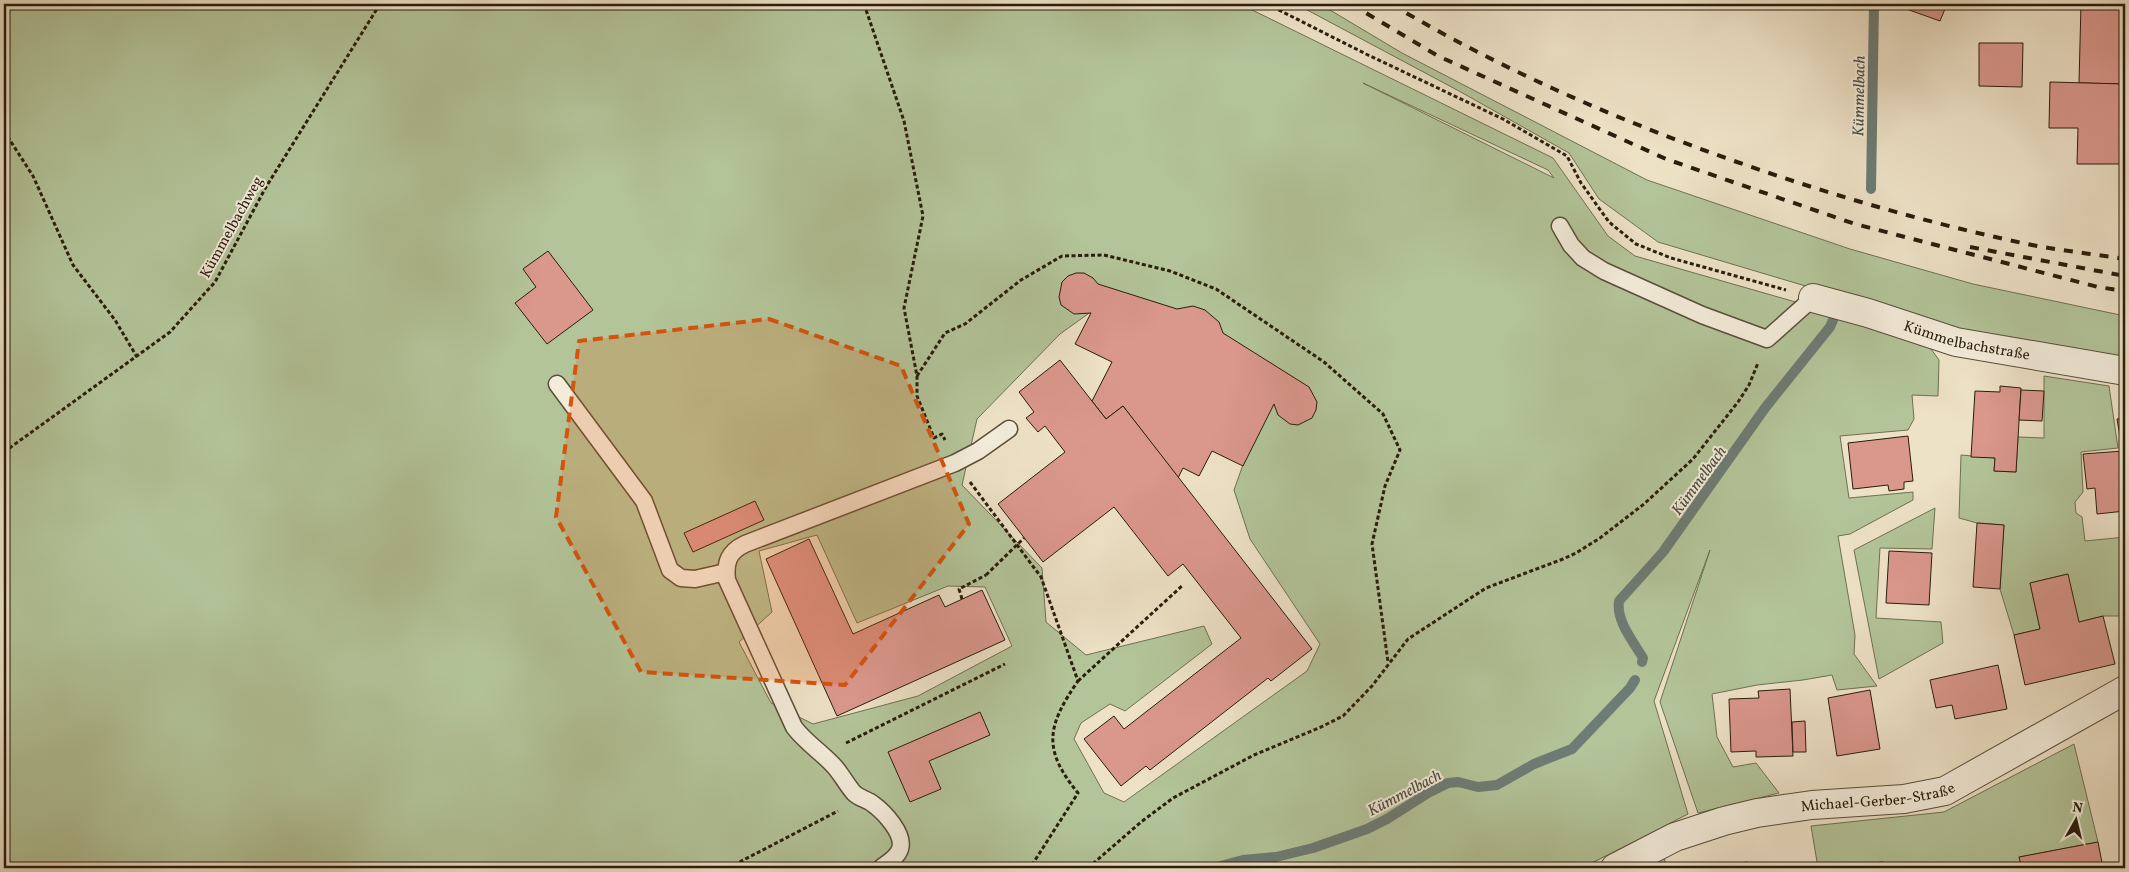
<svg xmlns="http://www.w3.org/2000/svg" width="2129" height="872" font-family="Vollkorn,serif">
<style>
.green{fill:#b3c499;stroke:#6e7052;fill-rule:evenodd}
.lines{fill:none;stroke-linecap:round;stroke-linejoin:round}
.stream{stroke:#6d7c75;stroke-width:10}
.building{fill:#da978c;stroke:#291d0c}
.lane-casing{stroke:#5a4e3a;stroke-width:19}
.street-casing{stroke:#5a4e3a;stroke-width:30}
.path{stroke:#291d0c;stroke-width:3;stroke-dasharray:4 2.5;stroke-linecap:butt}
.lane{stroke:#f3ecda;stroke-width:16}
.street{stroke:#f3ecda;stroke-width:28}
.rail{stroke:#291d0c;stroke-width:4;stroke-dasharray:9 9;stroke-linecap:butt}
.path-bridge{stroke:#291d0c;stroke-width:3;stroke-dasharray:4 2.5;stroke-linecap:butt}
.marked{fill:#d5530c;fill-opacity:0.2;stroke:#d5530c;stroke-width:4;stroke-dasharray:10 6;stroke-linejoin:round}
.labels{text-anchor:middle;stroke-width:4;stroke-linejoin:round;paint-order:stroke}
.street-label{font-size:15px;fill:#291d0c;stroke:#f3ecda}
.water-label{font-size:16px;font-style:italic;fill:#4b4d41;stroke:#f3ecda}
</style>
<rect width="100%" height="100%" fill="#ede1c6"/>
<filter id="stains"><feTurbulence type="fractalNoise" baseFrequency=".004" numOctaves="4"/><feColorMatrix values="0 0 0 0 .2 0 0 0 0 .09 0 0 0 0 .02 0 0 0 .5 -.17"/></filter>
<radialGradient id="worn" r=".72"><stop offset=".6" stop-color="#630" stop-opacity="0"/><stop offset="1" stop-color="#630" stop-opacity=".3"/></radialGradient>
<g class="green">
<path d="M4,4H1240L1553,158L1608,236L1635,256L1827,311L1928,345L1939,360L1938,396L1912,395L1914,419L1908,430L1840,436L1849,498L1913,492V500L1850,534L1838,536L1855,635L1854,654L1877,686L1837,690L1832,675L1803,680L1757,685L1712,694L1717,737L1733,767L1756,763L1779,793L1698,813L1660,702L1710,550L1654,701L1688,814L1582,868H4ZM1363,83L1548,170L1554,178ZM1099,306L1269,392L1234,490L1250,539L1320,644L1307,671L1124,802L1104,793L1074,739L1081,723L1110,704L1125,711L1212,644L1204,626L1086,655L1046,622L1042,568L962,485L977,419L1060,334ZM817,535L857,623L948,586L985,587L1012,646L918,696L813,724L771,703L739,642L772,612L759,551Z"/>
<path d="M1296,4H1320L1402,53L1647,180L1850,249L1973,284L2125,316V360L1973,336L1658,242L1599,199L1569,153L1459,91Z"/>
<path d="M2044,376L2109,386L2118,448L2081,452L2083,492L2075,502L2076,513L2082,517L2085,541L2125,537V616H2103L2079,622L2067,574L2030,583L2040,629L2014,635L2000,589L2004,525L1977,523L1959,518L1961,455L1995,458L1994,471L2016,472L2018,437L2044,438Z"/>
<path d="M1935,508L1932,549L1880,548L1876,618L1941,622L1943,643L1879,679L1854,550Z"/>
<path d="M2074,744L2098,842L2020,857L2022,868H1884L1883,862L1818,868L1811,826L1944,812Z"/>
<path d="M1664,855L1666,868H1641Z"/>
</g>
<g class="lines">
<g class="stream">
<path d="M1871,189L1874,4"/>
<path d="M1642,662L1643,658C1633,641 1616,621 1619,601L1663,552L1765,408L1830,327L1834,318"/>
<path d="M1213,868L1243,860L1276,857L1313,848L1367,829L1387,819L1428,793L1448,783L1458,782L1478,787L1497,785L1534,764L1572,749L1630,688L1635,680"/>
</g>
</g>
<g class="building">
<path d="M1899,4H1947L1940,21L1898,6Z"/>
<path d="M2081,4H2125V84L2079,83Z"/>
<path d="M1979,43H2023L2022,87L1979,86Z"/>
<path d="M2050,82L2125,84V164H2077L2078,128H2049Z"/>
<path d="M548,251L593,310L547,344L515,303L536,287L523,269Z"/>
<path d="M1076,273H1084L1093,278L1098,284L1177,309L1193,306L1205,310L1219,322L1223,333L1309,387L1317,402L1316,410L1312,418L1298,425L1290,424L1278,415L1274,404L1243,466L1212,451L1199,476L1183,468L1178,478L1123,406L1106,419L1092,401L1112,362L1075,344L1091,313L1074,314L1061,305L1059,297L1062,282L1068,276Z"/>
<path d="M1060,360L1106,419L1123,406L1312,649L1271,681L1268,678L1150,770L1146,766L1121,786L1084,739L1114,716L1124,729L1241,638L1183,564L1168,576L1114,507L1043,562L998,504L1065,452L1045,426L1038,432L1026,418L1034,412L1019,392Z"/>
<path d="M2000,386L2021,388L2016,472L1994,471L1995,458L1971,457L1975,391L2000,392Z"/>
<path d="M2021,390L2044,391L2042,421L2019,420Z"/>
<path d="M2125,418V448H2122L2117,419Z"/>
<path d="M1908,436L1913,481L1904,482V489L1889,491L1888,485L1853,489L1848,443Z"/>
<path d="M2123,451L2125,511L2097,514L2095,488L2087,489L2083,454Z"/>
<path d="M755,501L764,520L693,552L684,533Z"/>
<path d="M1977,523L2004,525L2000,589L1973,587Z"/>
<path d="M809,539L853,634L939,595L945,607L982,590L1005,640L837,716L766,559Z"/>
<path d="M1889,551L1932,553L1929,605L1886,603Z"/>
<path d="M2068,574L2079,622L2103,616L2115,664L2025,685L2014,635L2040,629L2030,583Z"/>
<path d="M1998,665L2007,709L1955,719L1952,705L1936,708L1930,680Z"/>
<path d="M1790,689L1793,756L1756,757V751L1731,752L1729,699L1759,698L1758,691Z"/>
<path d="M1870,690L1880,749L1837,756L1828,698Z"/>
<path d="M980,712L990,735L929,761L941,789L910,802L888,752Z"/>
<path d="M1805,721L1806,752H1793L1792,722Z"/>
<path d="M2098,842L2103,868H2022L2019,857Z"/>
<path d="M1747,862V865L1736,866V868H1709Z"/>
<path d="M1883,862L1884,868H1832Z"/>
<path d="M1785,863V868H1736V866Z"/>
</g>
<g class="lines">
<defs>
<g id="lane">
<path d="M1560,226L1571,245L1583,258L1604,271L1702,315L1767,339L1813,298"/>
<path d="M557,384L644,501L670,570L681,578L695,579L726,572"/>
<path d="M881,868C887,863 897,858 900,849C905,834 884,812 873,804C867,799 860,799 854,793C846,784 841,773 833,765C820,751 805,742 794,727L727,580C725,563 728,552 745,544L955,463L978,451L1009,429"/>
</g>
<g id="street">
<path id="s1" d="M1813,298L1868,313L1956,342L2125,371"/>
<path id="s2" d="M1615,868L1675,837L1724,821L1757,813L1812,805L1904,799L1945,791L2125,690"/>
</g>
</defs>
<use href="#lane" class="lane-casing"/>
<use href="#street" class="street-casing"/>
<g class="path">
<path d="M864,4L904,121L923,216L904,308L917,376V396L934,438L942,434L945,440"/>
<path d="M1267,4L1366,54L1503,119L1567,156L1581,183L1609,222L1636,244L1671,258L1786,290"/>
<path d="M4,131L33,176L73,265L115,320L137,357"/>
<path d="M917,376L945,333L965,324L1021,280L1062,256L1104,255L1170,271L1216,289L1324,362L1383,414L1400,450L1385,486L1372,544L1388,662"/>
<path d="M4,452L170,332L215,282L266,187L380,4"/>
<path d="M970,482L1041,577L1078,681C1047,726 1042,749 1078,793L1030,868"/>
<path d="M962,599L959,589L986,575"/>
<path d="M1078,681L1183,585"/>
<path d="M846,743L1005,664"/>
<path d="M728,868L838,811"/>
<path d="M1088,868L1141,822L1173,798L1254,755L1321,727L1343,716L1372,686L1408,639L1486,588L1563,559L1576,553L1600,538L1644,504L1693,459L1738,402L1749,385L1758,363"/>
</g>
<use href="#lane" class="lane"/>
<use href="#street" class="street"/>
<g class="rail">
<path d="M1351,4L1438,56L1666,159L1855,224L2098,287L2125,291"/>
<path d="M1391,4C1502,70 1615,119 1737,162C1834,196 1931,224 2032,245C2063,251 2094,254 2125,259"/>
<path d="M1970,247L2125,276"/>
</g>
<path class="path-bridge" d="M986,575L1024,538"/>
</g>
<path class="marked" d="M769,319L901,366L969,524L845,685L641,672L556,517L579,341Z"/>
<g class="labels">
<g class="street-label">
<text transform="translate(231 227) rotate(-61)" y="5">Kümmelbachweg</text>
<text dy="5" stroke="none"><textPath href="#s1" startOffset="160">Kümmelbachstraße</textPath></text>
<text dy="5" stroke="none"><textPath href="#s2" startOffset="275">Michael-Gerber-Straße</textPath></text>
</g>
<g class="water-label">
<text transform="translate(1858 96) rotate(-89)" y="6">Kümmelbach</text>
<text transform="translate(1698 480) rotate(-54)" y="6">Kümmelbach</text>
<text transform="translate(1404 792) rotate(-28)" y="6">Kümmelbach</text>
</g>
</g>
<rect width="2129" height="872" fill="none" stroke="#ede1c6" stroke-width="20"/>
<rect x="5" y="5" width="2119" height="862" fill="none" stroke="#291d0c" stroke-width="2.5"/>
<rect x="10" y="10" width="2109" height="852" fill="none" stroke="#291d0c"/>
<g transform="translate(2076 820) rotate(8)" stroke="#f3ecda" stroke-width="4" paint-order="stroke">
<path d="M0-4L9 19L0 12L-9 19Z" fill="#291d0c"/>
<text y="-8" font-size="14" font-weight="bold" text-anchor="middle" fill="#291d0c">N</text>
</g>
<rect width="100%" height="100%" filter="url(#stains)"/>
<rect width="100%" height="100%" fill="url(#worn)"/>
</svg>
